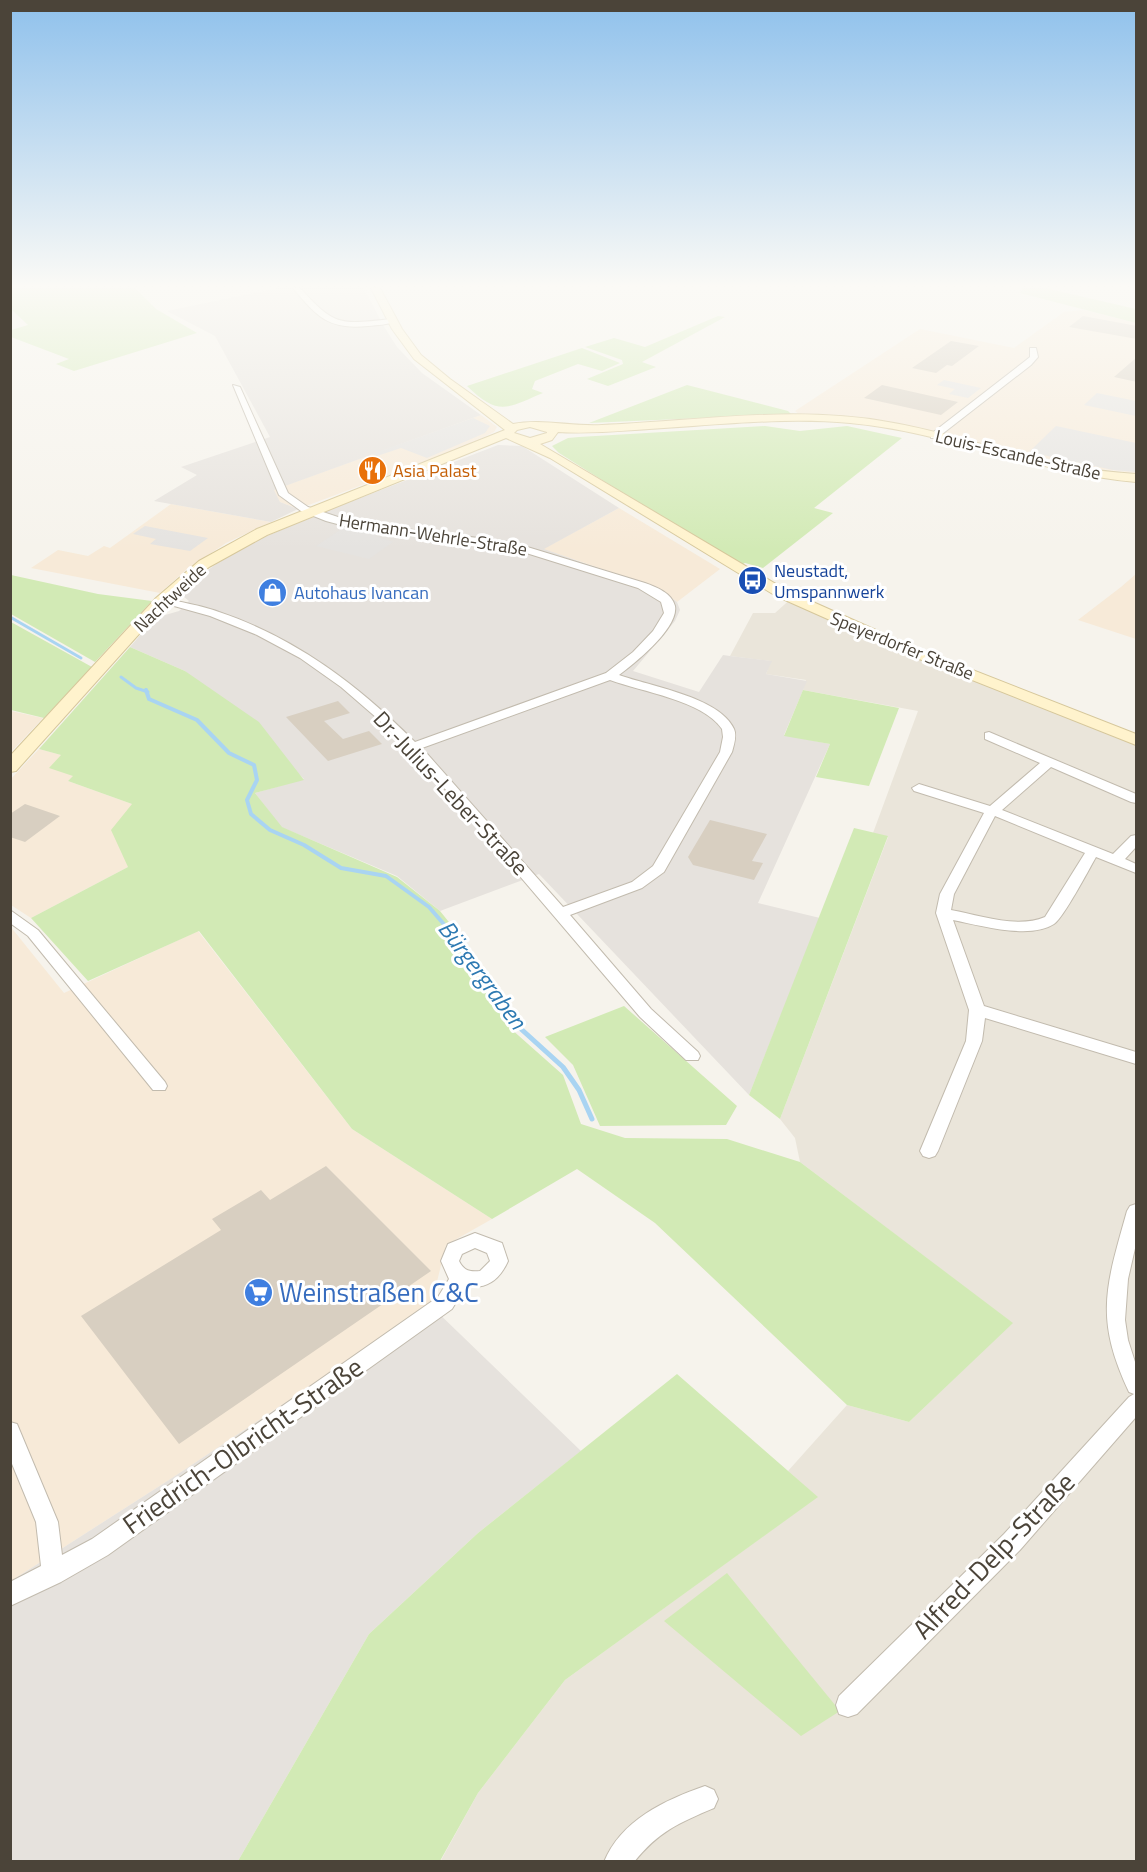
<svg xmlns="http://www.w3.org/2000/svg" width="1147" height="1872" font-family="'Titillium Web',sans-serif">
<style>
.residential{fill:#eae5da}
.commercial{fill:#f7ead8}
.industrial{fill:#e6e2dd}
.green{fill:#d2eab5}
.parking{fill:#e5e3e0}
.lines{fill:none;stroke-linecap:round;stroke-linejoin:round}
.stream-far2{stroke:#a9d4f2;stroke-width:3}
.stream-far1{stroke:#a9d4f2;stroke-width:4}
.stream{stroke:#a9d4f2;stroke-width:5}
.building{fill:#d8cfc1}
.street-casing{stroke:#c2bbae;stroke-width:2}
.secondary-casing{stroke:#d6c79b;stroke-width:2}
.street{fill:#fff;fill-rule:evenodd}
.secondary{fill:#fff3cd;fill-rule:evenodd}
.labels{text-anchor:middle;stroke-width:6;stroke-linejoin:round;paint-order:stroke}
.far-street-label{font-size:18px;fill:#4b4439;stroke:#fff}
.far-food-label{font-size:18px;fill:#c56008;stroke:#fff;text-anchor:start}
.far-transit-label{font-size:18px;fill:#164399;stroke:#fff;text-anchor:start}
.far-shop-label{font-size:18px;fill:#366cbe;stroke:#fff;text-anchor:start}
.street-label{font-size:22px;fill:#4b4439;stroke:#fff}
.water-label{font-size:24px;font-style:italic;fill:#2e7ab2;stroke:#fff}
.near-shop-label{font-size:27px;fill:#366cbe;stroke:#fff;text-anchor:start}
.near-street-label{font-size:27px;fill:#4b4439;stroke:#fff}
</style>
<rect width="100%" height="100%" fill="#f6f3ec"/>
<path class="residential" d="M794,596L849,622L1136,735V1861L440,1862L478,1793L565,1680L817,1497L788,1471L847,1405L909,1422L1012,1323L800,1162L795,1138L780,1119L888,837L873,833L918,711L803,690L806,680L766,674L771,661L730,656L753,613H775Z"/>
<g class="commercial">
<path d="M1084,310L1136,323V473L1084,467L889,422L799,414L795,411L920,329L1014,348L1064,312Z"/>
<path d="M481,415L497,427L494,432L466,446L298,509L280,502L273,490Z"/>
<path d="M171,504L271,522L226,543L186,570L160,593L31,568L58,550L88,556L104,546L110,548Z"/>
<path d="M619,508L720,569L677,602L669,596L635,580L543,549Z"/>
<path d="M1136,574V639L1078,620L1121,587Z"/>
<path d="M11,711L43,718L11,752L10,711Z"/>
<path d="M39,749L61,755L74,776L68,781L132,804L128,867L31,918L11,905L10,780Z"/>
<path d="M10,926L64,993L198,931L352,1129L492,1219L446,1245L431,1306L169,1480L11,1581Z"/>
</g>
<g class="industrial">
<path d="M278,288H364L383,325L397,347L422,373L481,415L274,490L280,502L298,509L271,522L154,501L197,475L181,467L270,437L215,336L167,311Z"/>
<path d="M498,445L522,446L619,508L544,549L658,589L677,602L680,610L675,621L633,671L699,692L723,655L730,656L772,661L766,674L807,681L784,735L830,744L758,903L820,918L749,1095L539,874L440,911L397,876L281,827L255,793L304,779L185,671L130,647L155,618L179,611L189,601L183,596L186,587L216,564L252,543L303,520Z"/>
<path d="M431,1306L581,1451L478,1533L369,1634L238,1861L11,1862V1581L169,1480Z"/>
</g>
<g class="green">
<path d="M11,288H135L156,309L197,333L74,371L56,364L69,359L11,337V330L28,325L11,309Z"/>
<path d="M1023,288H1045L1136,309V323L1020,293Z"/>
<path d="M718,316L725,317L642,362L656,367L608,386L587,379L623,364L622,360L585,347L614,338L645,347Z"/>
<path d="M582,348L620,363L602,371L578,364L535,381L532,389L543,393C507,408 499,417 467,386Z"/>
<path d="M687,385L788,411L791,414L589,423Z"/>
<path d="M765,426L800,431L847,426L902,438L814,508L833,513L763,568L745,563L739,566L559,453L552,446L568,438L579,437Z"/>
<path d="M11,575L98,594L152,601L95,662L11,614Z"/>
<path d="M11,622L92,667L44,718L11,710Z"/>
<path d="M130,647L185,671L259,722L304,780L255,793L282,827L397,877L440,911L469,947L460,950L510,1028L563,1075L581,1124L625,1138L727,1139L800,1162L1013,1323L909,1422L847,1405L655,1223L577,1169L492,1219L352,1129L199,931L88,981L31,918L128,867L111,830L132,804L68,781L73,776L49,768L61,755L39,749Z"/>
<path d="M803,690L899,708L869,786L816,777L830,744L784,736Z"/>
<path d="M854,828L888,836L780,1119L749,1095Z"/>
<path d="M624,1006L737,1106L726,1125L600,1126L573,1065L545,1037Z"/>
<path d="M677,1374L818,1497L565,1680L478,1793L440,1861H238L369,1634L478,1533Z"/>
<path d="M727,1573L840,1711L801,1736L664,1621Z"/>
</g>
<g class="parking">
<path d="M944,380L981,388L968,398L949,394L955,389L937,385Z"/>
<path d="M1097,393L1136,401V416L1084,405Z"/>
<path d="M473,418L490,426L485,433L427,458L401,448L377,456L372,454Z"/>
<path d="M1056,426L1136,443V472L1113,470L1029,452Z"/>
<path d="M145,526L208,538L190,551L150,544L156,539L133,534Z"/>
<path d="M346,526L382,531L375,536L393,542L369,559L316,546Z"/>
</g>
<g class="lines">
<g class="stream-far2">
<path d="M10,617L81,658"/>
<path d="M121,677L136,688L148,692"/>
</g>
<path class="stream-far1" d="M146,690L149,699L197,720L229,753L254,765L257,780L247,800L251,814L270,830L304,845L341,868L386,876L429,907L468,952L493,988"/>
<path class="stream" d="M492,986L510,1019L563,1067L579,1090L592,1119"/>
</g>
<g class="building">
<path d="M1083,316L1137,326V339L1069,327Z"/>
<path d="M951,341L979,346L952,366L947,365L936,373L912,368Z"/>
<path d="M1137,357V382L1114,377Z"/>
<path d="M882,385L958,402L941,415L864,398Z"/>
<path d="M338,701L350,713L324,721L343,739L369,731L382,744L328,761L286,717Z"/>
<path d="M25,804L60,816L25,842L10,837V814Z"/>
<path d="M710,820L767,834L752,861L763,863L754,880L693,865L688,857Z"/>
<path d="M326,1166L431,1271L179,1444L81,1316L221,1230L212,1219L261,1190L270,1200Z"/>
</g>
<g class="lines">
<defs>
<g id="street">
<path d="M293,288H300C336,328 341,324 392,319L396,321C388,325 377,325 368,326C329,330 317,317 293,288Z"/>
<path d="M1030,348H1036L1038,357L1031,365L937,438H931V434L1025,361L1030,357Z"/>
<path d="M233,385L240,387L288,493L308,507L356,523L511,542L645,583C656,587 672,593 675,606C679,628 634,664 619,675C649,686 720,697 734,729C737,736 734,745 732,752L664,872L642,888L570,915L651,1009L698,1052L700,1056L698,1060H686L640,1017L449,793L378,719L341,687L300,658L257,635L210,616L156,601L161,598C180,602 200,605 219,612C296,638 358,685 415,742L606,673L633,652L653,631L664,613L661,602L638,588L523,552L470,542L356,529L326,521L301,511L279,495ZM610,680C642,692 702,700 722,729L723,737L720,752L653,866L632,882L563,907L422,748Z"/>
<path d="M989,732L1136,794V803L1131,802L1051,767L1002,810L1113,854L1131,836L1136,835V847L1125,859L1136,864V873L1096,857C1088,871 1064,917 1054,924C1030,940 978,925 953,920L984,1006L1136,1052V1064L985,1018L982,1041L938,1151L935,1156L929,1158L923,1156L920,1151L966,1041L969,1010L936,913L940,894L984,813L914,791L912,788L919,784L990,806L1040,763L985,739V733ZM995,816L1085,853L1045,917C1017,929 979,915 951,910L954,894Z"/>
<path d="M10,910L38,930L165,1082L167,1086L165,1090H153L28,936L10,923Z"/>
<path d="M1136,1204V1244L1128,1279L1125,1320L1128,1340L1136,1365V1417L1020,1550L857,1714L848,1717L839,1714L836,1705L839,1696L1004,1534L1129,1397L1134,1394L1129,1392C1094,1318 1106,1286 1127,1211L1130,1206Z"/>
<path d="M475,1233L502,1243L508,1261C500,1279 487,1290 466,1286L452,1309L108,1555L61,1582L10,1606V1582L41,1566L36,1522L10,1459V1422L17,1424L58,1522L62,1555L92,1539L438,1297L449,1279L441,1261L448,1244ZM475,1248L487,1253L490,1261L480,1271C470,1272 464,1271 459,1261L462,1254Z"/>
<path d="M705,1786L714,1790L718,1799L714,1808C679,1823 659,1831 634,1862H604C621,1820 665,1800 705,1786Z"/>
</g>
<path id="secondary" d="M371,288H380L402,329L421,355L450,379L513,424C542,418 572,427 602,425C697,421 794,405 888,422C948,432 1005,453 1064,465C1088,470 1112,472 1136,474V482C1038,473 947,432 850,423C783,417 716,425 649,429C619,431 588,434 558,432L552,440L540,444L786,590L914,647L1136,734V745L904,653L776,596L550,458L506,438L267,535L209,567L166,604L16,771L10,772V756L156,598L199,561L257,529L505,430L414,359L392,329ZM530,427L547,432V433L530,438L514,433L517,430Z"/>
</defs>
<use href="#street" class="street-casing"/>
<use href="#secondary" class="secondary-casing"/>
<use href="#street" class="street"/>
<use href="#secondary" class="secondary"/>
</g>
<linearGradient id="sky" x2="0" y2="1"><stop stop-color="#8fc1ec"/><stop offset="0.52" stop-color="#fbfaf6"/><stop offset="1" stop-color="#fbfaf6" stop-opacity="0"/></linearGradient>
<rect width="1147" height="550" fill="url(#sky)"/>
<defs>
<symbol id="restaurant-disc" viewBox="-11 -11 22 22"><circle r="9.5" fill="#e8710a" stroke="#fff"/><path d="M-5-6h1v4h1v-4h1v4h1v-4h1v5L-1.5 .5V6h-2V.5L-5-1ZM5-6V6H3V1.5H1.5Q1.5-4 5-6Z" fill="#fff"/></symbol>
<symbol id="bus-disc" viewBox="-11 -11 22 22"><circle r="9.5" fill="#1a4fb4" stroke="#fff"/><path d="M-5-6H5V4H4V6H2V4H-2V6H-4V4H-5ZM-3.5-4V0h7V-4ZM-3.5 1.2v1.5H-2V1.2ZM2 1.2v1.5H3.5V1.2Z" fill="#fff"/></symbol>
<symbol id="shop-disc" viewBox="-11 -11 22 22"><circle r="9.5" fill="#3f7fe0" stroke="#fff"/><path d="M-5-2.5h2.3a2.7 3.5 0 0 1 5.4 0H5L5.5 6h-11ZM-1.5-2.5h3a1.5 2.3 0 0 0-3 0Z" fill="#fff"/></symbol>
<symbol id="supermarket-disc" viewBox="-11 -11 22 22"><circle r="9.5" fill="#3f7fe0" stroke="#fff"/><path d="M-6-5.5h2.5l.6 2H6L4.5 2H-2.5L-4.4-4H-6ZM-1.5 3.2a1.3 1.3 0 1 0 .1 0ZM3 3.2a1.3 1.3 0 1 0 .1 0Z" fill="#fff"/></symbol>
</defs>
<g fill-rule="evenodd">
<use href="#restaurant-disc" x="356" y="454" width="33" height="33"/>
<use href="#bus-disc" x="736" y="564" width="33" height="33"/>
<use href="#shop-disc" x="256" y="576" width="33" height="33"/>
<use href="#supermarket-disc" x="242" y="1276" width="33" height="33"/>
</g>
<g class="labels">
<g class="far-street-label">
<text transform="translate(1018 455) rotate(13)" y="6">Louis-Escande-Straße</text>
<text transform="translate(433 535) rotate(9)" y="6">Hermann-Wehrle-Straße</text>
<text transform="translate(170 598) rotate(-43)" y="6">Nachtweide</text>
<text transform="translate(902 646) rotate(22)" y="6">Speyerdorfer Straße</text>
</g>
<g class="far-food-label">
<text x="393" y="477">Asia Palast</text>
</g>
<g class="far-transit-label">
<text x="774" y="577">Neustadt,<tspan x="774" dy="21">Umspannwerk</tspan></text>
</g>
<g class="far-shop-label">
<text x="294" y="599">Autohaus Ivancan</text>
</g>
<g class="street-label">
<text transform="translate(451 793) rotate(47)" y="8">Dr.-Julius-Leber-Straße</text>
</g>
<g class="water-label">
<text transform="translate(482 975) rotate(53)" y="8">Bürgergraben</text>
</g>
<g class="near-shop-label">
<text x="279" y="1302">Weinstraßen C&amp;C</text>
</g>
<g class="near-street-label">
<text transform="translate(243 1446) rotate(-35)" y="9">Friedrich-Olbricht-Straße</text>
<text transform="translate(994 1556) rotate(-46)" y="9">Alfred-Delp-Straße</text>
</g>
</g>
<rect width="1147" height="1872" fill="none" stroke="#4b4439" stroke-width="24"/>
</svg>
